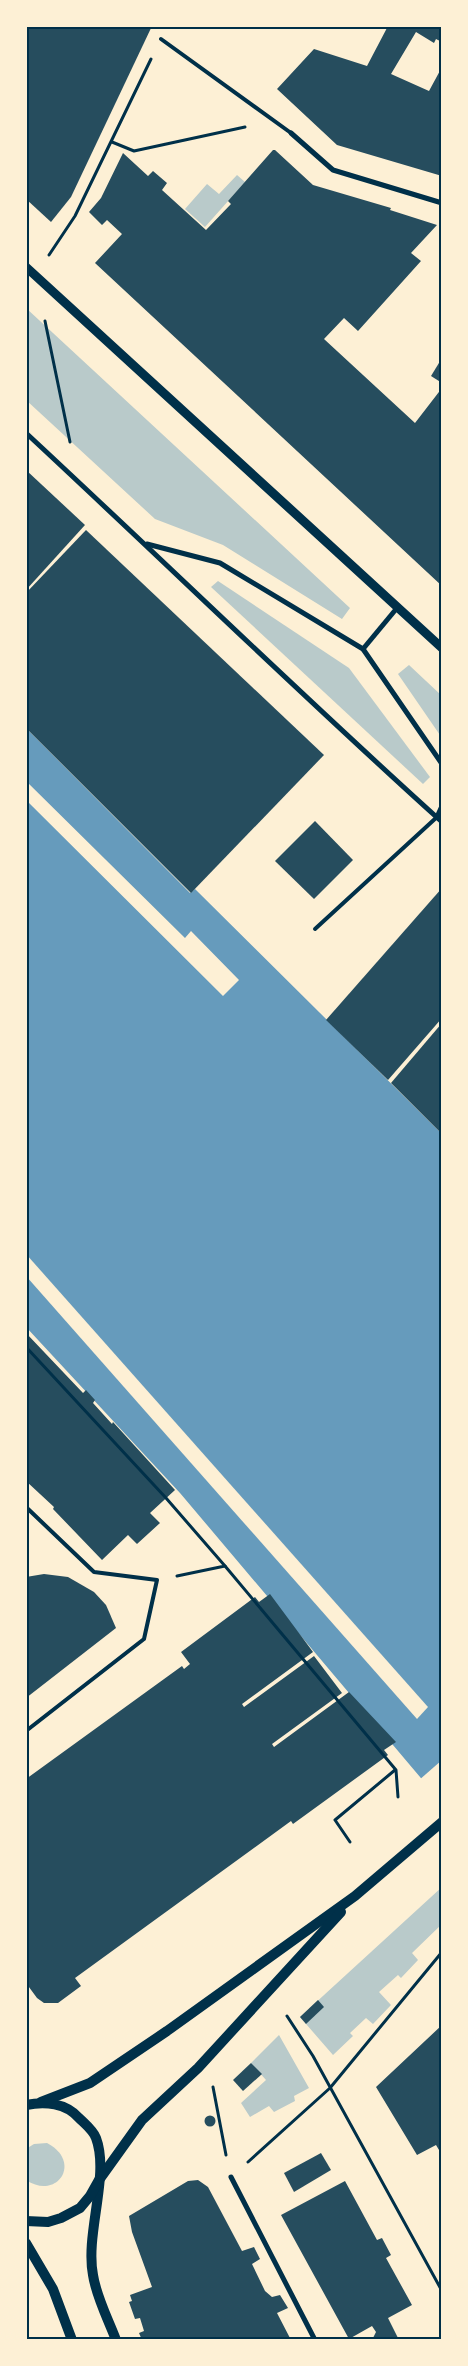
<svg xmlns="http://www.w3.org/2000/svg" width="468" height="2366" font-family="Literata,serif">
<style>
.green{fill:#b9caca}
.water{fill:#669bbc}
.pier{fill:#fdf0d5}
.building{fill:#264d5e}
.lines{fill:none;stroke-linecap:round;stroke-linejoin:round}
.path{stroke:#003049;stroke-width:3}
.service{stroke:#003049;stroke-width:4}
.minor{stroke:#003049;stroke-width:5}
.tertiary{stroke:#003049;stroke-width:9}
.secondary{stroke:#003049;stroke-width:10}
.neatline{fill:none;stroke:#003049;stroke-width:2}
</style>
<rect width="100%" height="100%" fill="#fdf0d5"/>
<g class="green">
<path d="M237,175L245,182L205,227L185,209L207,184L219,194Z"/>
<path d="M26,308L350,608L342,619L223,545L155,519L26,400Z"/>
<path d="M218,581L349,668L430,777L423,784L211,587Z"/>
<path d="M409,665L442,696V738L398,674Z"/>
<path d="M442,1887V1924L412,1953L418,1960L401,1978L398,1975L379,1992L391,2005L373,2024L366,2018L350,2033L353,2036L333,2055L300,2017Z"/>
<path d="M279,2035L309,2088L294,2096L295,2101L274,2112L269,2106L250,2117L241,2103L266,2080L251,2063Z"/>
<path d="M47,2143C83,2162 57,2201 26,2180V2149L34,2144Z"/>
</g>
<path class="water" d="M26,728L190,893L195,889L442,1134V1803L180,1493L26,1327Z"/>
<g class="pier">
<path d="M26,781L185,938L191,931L239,980L223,996L26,800Z"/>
<path d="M26,1254L428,1707L417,1719L26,1276Z"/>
<path d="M442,1760V1806L418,1781Z"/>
</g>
<g class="building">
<path d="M26,26H152L71,197L51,222L26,199Z"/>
<path d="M388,26H442V42L436,39L434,43L416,32L391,74L429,91L442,67V176L337,145L277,89L314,49L367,66Z"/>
<path d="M273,150H275L313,185L391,208L390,210L437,225L411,253L421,261L358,331L344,318L324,339L415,423L442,388V586L95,263L122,234L107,220L102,225L89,212L101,198L123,153L148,176L153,171L167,183L162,190L206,230L231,204L228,201Z"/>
<path d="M442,358V383L431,376Z"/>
<path d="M26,470L85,525L26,590Z"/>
<path d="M86,530L324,755L191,893L26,728V593Z"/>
<path d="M315,821L353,860L314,899L275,861Z"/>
<path d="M442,888V1018L388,1080L326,1020Z"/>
<path d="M442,1023V1134L391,1083Z"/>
<path d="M26,1333L83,1393L86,1390L95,1400L93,1403L112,1424L113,1422L175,1490L150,1513L160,1523L137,1544L128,1535L102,1560L53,1509L54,1507L26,1481Z"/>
<path d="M44,1574L68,1577L94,1592L106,1605L116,1628L26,1698V1577Z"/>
<path d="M270,1594L313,1652L242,1704L244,1707L314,1656L342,1693L272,1744L274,1747L349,1692L396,1742L384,1750L388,1755L293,1824L291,1821L75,1978L81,1986L58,2003H44L37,1998L26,1983V1779L182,1666L184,1669L190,1664L181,1652L255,1597L259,1602Z"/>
<path d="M318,2000L324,2007L306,2024L300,2017Z"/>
<path d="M442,2025V2155L436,2145L417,2155L376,2087Z"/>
<path d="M251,2063L262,2074L243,2091L233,2080Z"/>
<circle cx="210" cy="2121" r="5.5"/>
<path d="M321,2153L331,2170L294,2192L284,2173Z"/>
<path d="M198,2180L208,2187L242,2251L254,2247L260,2259L252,2264L265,2291L272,2297L280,2295L288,2308L277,2313L291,2340H142L139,2333L144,2331L140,2318L135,2319L129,2302L132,2301L130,2295L152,2287L132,2232L129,2216L188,2181Z"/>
<path d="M345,2181L377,2240L382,2238L391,2255L386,2258L412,2305L388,2318L399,2340H372L376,2332L372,2326L349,2339L281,2215Z"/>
</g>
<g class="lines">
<g class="path">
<path d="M112,142L134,151L245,127"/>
<path d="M49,255L75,216L151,59"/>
<path d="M45,321L70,442"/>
<path d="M26,1347L166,1498L225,1566L177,1576"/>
<path d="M225,1566L396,1770L398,1797"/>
<path d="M350,1842L335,1820L395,1770"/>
<path d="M287,2016L313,2056L442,2291"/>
<path d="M213,2087L226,2155"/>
<path d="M248,2162L330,2088L442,1952"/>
</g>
<g class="service">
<path d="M161,39L291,133"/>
<path d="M315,929L437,817"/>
<path d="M26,1507L94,1572L157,1580L144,1639L26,1731"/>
</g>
<g class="minor">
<path d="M291,133L333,170L442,203"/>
<path d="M26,433C165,562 301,695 442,822"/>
<path d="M147,544L220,563L363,649L442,764"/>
<path d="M363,649L397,608"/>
<path d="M437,817L442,806"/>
<path d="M231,2177L315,2340"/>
</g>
<path class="tertiary" d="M26,267L442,648"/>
<g class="secondary">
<path d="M41,2102L90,2083L167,2031L355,1896L442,1822"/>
<path d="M26,2105C45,2101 66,2103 79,2118C85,2124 93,2130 96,2138C110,2175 85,2234 93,2275C96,2296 108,2319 116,2340"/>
<path d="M26,2221L48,2222L61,2218L80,2208L90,2196L99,2180L142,2120L198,2068L341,1912"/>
<path d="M26,2243L53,2289L72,2340"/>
</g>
</g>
<rect width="468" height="2366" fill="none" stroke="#fdf0d5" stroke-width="55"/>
<rect x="28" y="28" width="412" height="2310" class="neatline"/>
</svg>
